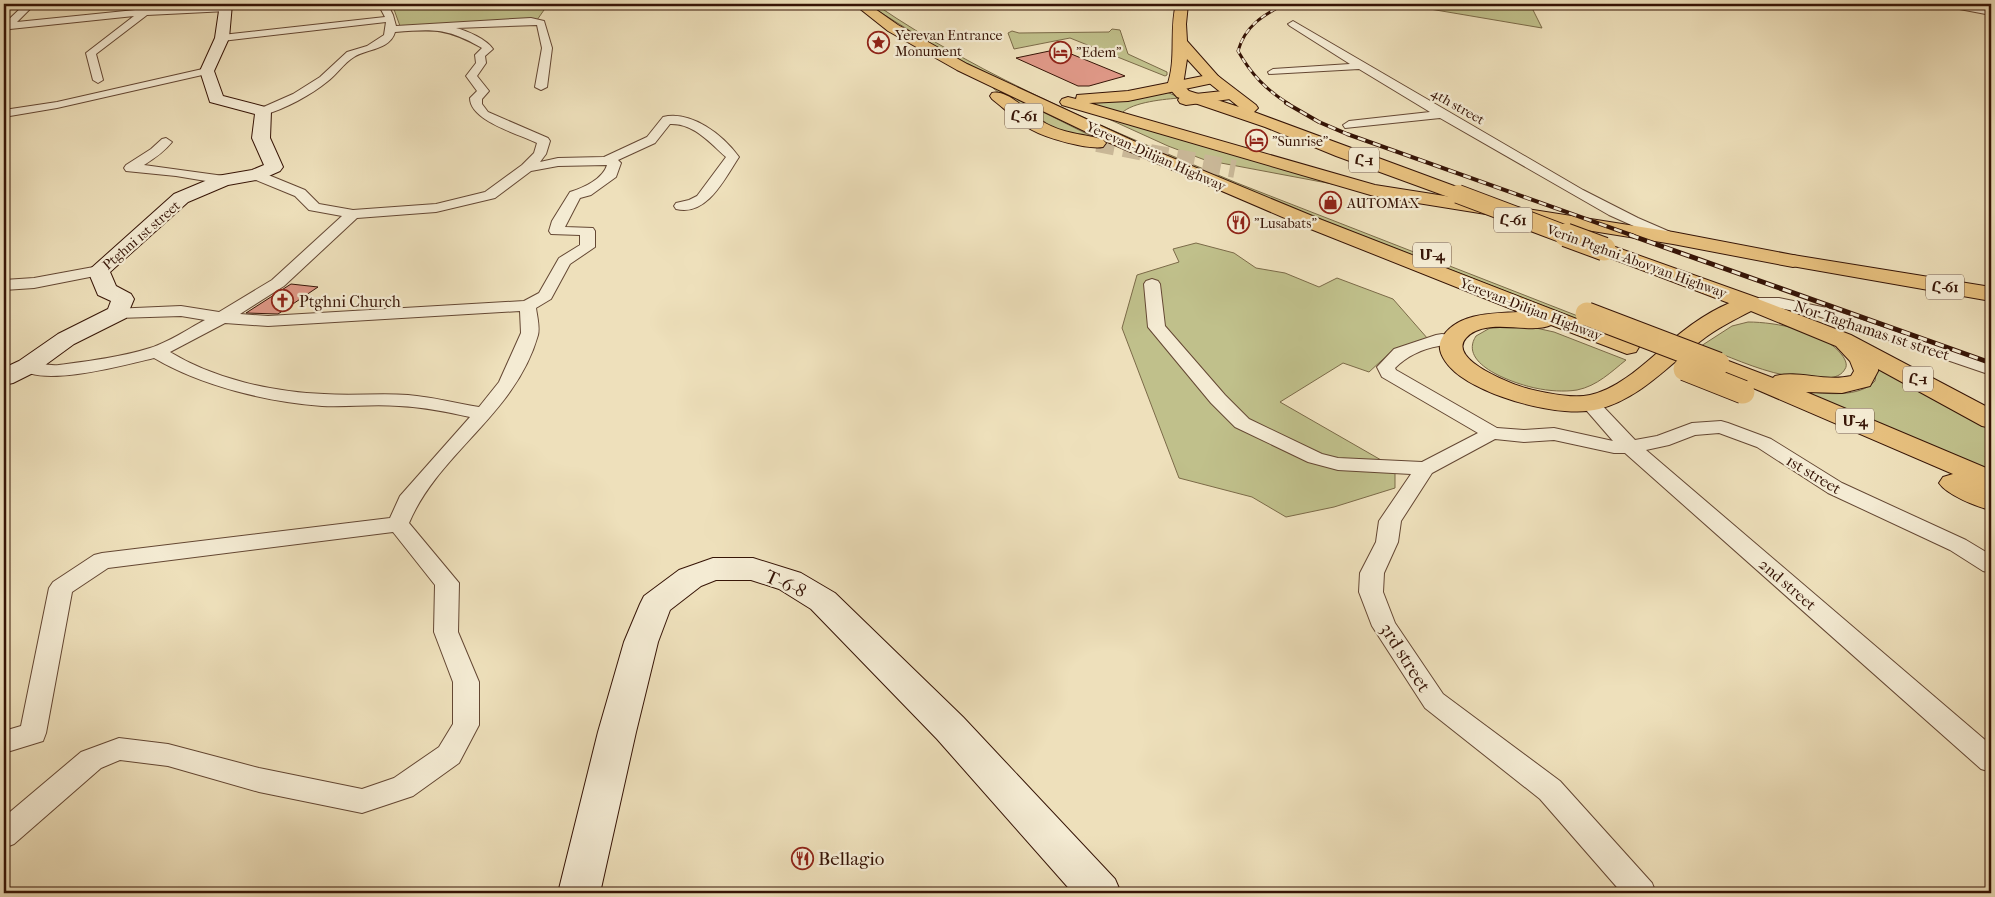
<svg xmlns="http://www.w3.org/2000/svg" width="1995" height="897" font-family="'IM FELL French Canon','Noto Serif Armenian',serif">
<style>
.green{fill:#c0c08b;stroke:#7b6a48}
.building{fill:#df9887;stroke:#361406}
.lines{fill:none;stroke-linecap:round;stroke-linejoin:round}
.highway-tunnel{stroke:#c9b797;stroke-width:18;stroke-dasharray:18 9;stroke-linecap:butt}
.street-casing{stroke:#644733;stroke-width:2}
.secondary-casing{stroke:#361406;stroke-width:2}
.primary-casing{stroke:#361406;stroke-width:2}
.highway-casing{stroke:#361406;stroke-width:2}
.street{fill:#f4ebd3;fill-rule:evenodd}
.secondary{fill:#f4ebd3;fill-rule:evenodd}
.primary{fill:#e7c07e;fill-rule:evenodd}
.highway{fill:#e7c07e;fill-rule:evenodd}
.rail-far2-casing{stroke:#361406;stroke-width:3}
.rail-far1-casing{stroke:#361406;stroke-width:4}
.rail-casing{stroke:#361406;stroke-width:5}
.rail-far2{stroke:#f4ebd3;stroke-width:2;stroke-dasharray:5.5;stroke-linecap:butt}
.rail-far1{stroke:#f4ebd3;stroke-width:2.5;stroke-dasharray:8;stroke-linecap:butt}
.rail{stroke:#f4ebd3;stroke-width:3;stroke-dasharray:9;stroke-linecap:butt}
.primary-bridge-far1-casing{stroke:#361406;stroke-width:20;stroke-linecap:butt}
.primary-bridge-casing{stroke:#361406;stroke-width:25;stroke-linecap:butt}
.highway-bridge-casing{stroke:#361406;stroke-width:25;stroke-linecap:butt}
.primary-bridge-far1{stroke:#e7c07e;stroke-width:18}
.primary-bridge{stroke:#e7c07e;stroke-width:23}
.highway-bridge{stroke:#e7c07e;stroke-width:23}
.labels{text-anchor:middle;stroke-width:4.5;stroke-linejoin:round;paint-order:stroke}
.far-poi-label{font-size:14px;fill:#361406;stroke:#f4ebd3;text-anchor:start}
.far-street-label{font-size:14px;fill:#361406;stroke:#f4ebd3}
.shield{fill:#f4ebd3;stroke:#6f5444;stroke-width:1}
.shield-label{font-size:15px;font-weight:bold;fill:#361406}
.poi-label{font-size:16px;fill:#361406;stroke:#f4ebd3;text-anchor:start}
.street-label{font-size:16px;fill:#361406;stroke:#f4ebd3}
.near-street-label{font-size:19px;fill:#361406;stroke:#f4ebd3}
.near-poi-label{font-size:19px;fill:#361406;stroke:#f4ebd3;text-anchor:start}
</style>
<rect width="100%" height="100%" fill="#eee0bb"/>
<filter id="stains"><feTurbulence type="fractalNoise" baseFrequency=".004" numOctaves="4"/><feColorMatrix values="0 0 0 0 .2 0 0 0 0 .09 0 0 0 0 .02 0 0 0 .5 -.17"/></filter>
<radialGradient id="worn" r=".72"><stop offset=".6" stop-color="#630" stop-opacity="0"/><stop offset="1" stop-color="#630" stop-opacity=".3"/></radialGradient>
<g class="green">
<path d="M392,4H545L544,10L537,20L400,26Z"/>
<path d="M867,4H875C986,80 1113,131 1237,183L1893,439L1991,483V490L1742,383L1209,176L988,75L928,42Z"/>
<path d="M1454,4H1530L1542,28L1424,8Z"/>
<path d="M1112,29L1120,30L1128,54L1167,72V75L1165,76L1070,38L1014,49L1008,33L1012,31L1019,33L1109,32Z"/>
<path d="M991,86L1095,138C1063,140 1014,108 991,86Z"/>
<path d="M1167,92L1180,98C1166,99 1132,102 1122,113L1082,102L1123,101Z"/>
<path d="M1091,111L1359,189L1205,160L1168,146Z"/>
<path d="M1196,243L1234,253L1256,268L1285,273L1319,287L1337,278L1393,299L1428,339L1393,350L1369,372L1343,363L1280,402L1395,468V488L1334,507L1286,517L1252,497L1179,478L1122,328L1137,275L1179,262L1173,249Z"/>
<path d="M1748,322C1776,322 1824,331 1842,355C1845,359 1848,365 1845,369C1839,380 1824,378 1814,377C1804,377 1793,377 1784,375C1755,369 1728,356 1701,346L1732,326Z"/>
<path d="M1501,326H1527L1554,332L1626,360C1611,372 1597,386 1577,390C1564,392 1549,391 1535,388C1516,384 1457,365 1476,336L1490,328Z"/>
<path d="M1867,359L1991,428V472L1804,391C1826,394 1859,398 1875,381L1876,374Z"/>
</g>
<g class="building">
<path d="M1059,49L1125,76L1089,86H1078L1016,58Z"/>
<path d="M291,284L318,287L278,314L246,313Z"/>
</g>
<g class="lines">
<path class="highway-tunnel" d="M1097,143L1235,169"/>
<defs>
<g id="street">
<path d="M25,4H35L17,22L145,9L227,5L232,8L227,11L147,15L96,54L103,80L98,83L93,80L86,53L134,16L10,29L4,32V24Z"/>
<path d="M378,4L388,5L393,15L396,26L531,18L544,21L552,48L547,87L541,90L535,87L542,48L537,25L456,28C468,31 486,39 493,49L485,56L486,63L477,76L489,91L482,99V104L488,112L548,138L550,141L546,154L540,162L558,158L604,157L647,137L663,117C691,110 723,135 739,157C725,178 707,217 676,209L674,206L676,203L689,200L697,196L726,157C710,143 694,123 670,124L655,143L618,160L621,163L616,177L591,195L580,198L565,227L593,228L595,231V247L570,264L551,299L536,308C537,316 540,327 538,335C516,414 439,452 409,523L459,583L458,632L479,682V725L459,763L413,796L362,813L259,792L168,766L120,760L101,768L14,844L4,848V817L81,752L119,738L168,744L259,768L362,789L394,778L439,747L453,724V682L434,632L435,585L393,532L108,568L72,592L46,733L43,741L4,753V731L21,726L49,588L53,582L94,555L102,553L390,518L400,496L470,417C447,412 423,407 399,406C373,404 348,407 322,406C268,402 201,386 154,358C129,364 35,390 19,366L22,362C34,359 46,367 59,365C89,361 121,357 150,348C169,342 188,329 205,320L181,316L118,318L112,317L110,313L112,309L181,306L219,312L272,280L342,216L309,210L295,196L251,178L249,175L251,172H261L305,190L319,204L353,210L436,204L485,192L522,165L534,153L537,143C519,134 470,121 470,98L477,91L466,76L476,63L475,55L482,48C447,28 435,29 395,32C390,50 366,49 354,57C344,63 337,74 328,81C311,95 285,109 263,115L257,111L259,109L293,94L320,77L347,52L367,46L384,35L386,22L222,41L217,38L222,35L385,17ZM607,165C603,179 583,188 570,192L552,221L549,231L551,234L580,235V245L559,258L539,293L524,301L268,316L240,314L284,286L357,218L436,212L495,198L531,171L558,166ZM520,311L521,333L499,382L479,407C455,403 432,397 408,395C380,393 352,396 324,394C273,392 214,379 170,352L225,323L268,326Z"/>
<path d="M1944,4H1962L1991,9V15L1949,7Z"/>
<path d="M1293,21L1583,190L1638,218L1675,234L1677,237L1675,240H1665L1609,215L1440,118L1345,128L1343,125L1349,121L1430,112L1359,69L1269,74L1268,72L1273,69L1350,64L1290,26L1288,24Z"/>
<path d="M207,68L212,71L211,73L57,108L4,117V110L57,102Z"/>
<path d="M166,138L172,142C164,152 155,158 144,165L224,176L231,180L224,184L176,176L126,171L124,168L126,165L151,149L162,139Z"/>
<path d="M99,266L105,268L107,271L105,274L34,288L4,290V280L34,278Z"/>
<path d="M1152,279L1158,281L1160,284L1165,326L1225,395L1249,419L1322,454L1338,458L1422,462L1478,433L1382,377L1377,367L1394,349L1436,335L1442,334L1448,335L1458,340L1461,344L1458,348C1451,350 1445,345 1439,346C1422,349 1407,356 1395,368L1396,370L1497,428L1524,430L1554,428L1613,441L1580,403L1582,399L1589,397L1596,399L1635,440L1657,436L1692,423L1721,421L1728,423L1771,439L1842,483L1966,540L1991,555V573L1983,571L1950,550L1828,493L1757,447L1719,433L1695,435L1669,445L1646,450L1991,745V772L1981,769L1625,453H1614L1554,440L1524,442L1495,439L1432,473L1401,521L1398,542L1384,573L1383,592L1395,623L1443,694L1560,781L1652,883L1656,893H1622L1540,799L1425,708L1372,626L1359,592L1360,573L1376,542L1379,521L1411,474L1338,470L1308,462L1235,427L1211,403L1148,327L1144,284L1146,281Z"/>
<path d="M1750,298H1779L1827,308L1991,364V375L1815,315L1779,308L1744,306L1742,303L1744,300Z"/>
</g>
<g id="secondary">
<path d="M220,4H232L229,38L214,71L223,96L269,108L271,111L270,138L283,167L280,171L262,179L228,185L188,202L110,272L116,286L131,294L134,299L126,318L74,344L37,371L13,383L4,385V368L19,361L58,334L108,309L111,301L98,295L88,271L174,194L217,176L252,170L264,165L252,138L255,114L210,102L200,71L215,38Z"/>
<path d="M713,558H753L801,573L835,593L963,717L1115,879L1121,893H1073L937,739L811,609L779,589L751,580H716L701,586L670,610L658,642L636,732L600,893H558L598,732L624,642L640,604L644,596L679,570Z"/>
</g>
<g id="primary">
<path d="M1176,4H1188L1186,24L1187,41L1218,76L1256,105L1258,108L1254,112L1465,190L1467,194L1465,198L1458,200L1451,198L1336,156L1265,127L1177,97L1167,86C1177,59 1169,31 1176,4ZM1187,59L1208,82L1239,107L1189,91L1183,85Z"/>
<path d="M1604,243L1758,298L1761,303L1758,308L1750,310L1742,308L1597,253L1594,249L1597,245Z"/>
<path d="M1793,255L1991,287V301L1786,265L1782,261L1786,257Z"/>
</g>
<g id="highway">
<path d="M854,4H868L898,25L967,64L1151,149L1322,220L1636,342L1639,347L1636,352L1627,354L1551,325C1530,335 1486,316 1466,338C1446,360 1516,386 1529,389C1547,393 1572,399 1590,395C1621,388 1647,361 1671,341C1693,322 1722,303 1750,296L1851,335L1991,409V428L1982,426L1878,369V371L1870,386L1842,393L1806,392L1991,470V489L1988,488L1991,490V510C1977,507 1947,495 1939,483L1943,477L1953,474L1709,369L1706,364L1709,359L1718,357L1773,378L1775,376C1798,370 1825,382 1851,376L1854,371L1850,361L1836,346L1751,311C1734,320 1717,328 1702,340C1668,365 1641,398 1599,409C1562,419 1484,397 1455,372C1447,365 1436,352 1441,340C1454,313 1493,313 1519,312L1308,228L1103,140L1106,143L1103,147C1088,150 1046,138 1032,130C1018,122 1005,109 992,99L990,96L992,93C1009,89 1030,115 1045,123C1062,133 1083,134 1101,139L957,70L888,31Z"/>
<path d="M1213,74L1218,76L1221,79L1218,82L1128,101L1089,103L1375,185L1673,232L1793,255L1800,257L1804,261L1800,265L1793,267L1673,244L1374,196L1062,105L1060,102L1062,99L1068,97L1076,99L1077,95L1128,91Z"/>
<path d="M1232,90L1238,92L1240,95L1238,98L1186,105L1180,103L1178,100L1180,97L1186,95Z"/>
</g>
</defs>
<use href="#street" class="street-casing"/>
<use href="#secondary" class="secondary-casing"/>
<use href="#primary" class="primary-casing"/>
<use href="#highway" class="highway-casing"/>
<use href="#street" class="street"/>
<use href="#secondary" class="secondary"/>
<use href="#primary" class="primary"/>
<use href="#highway" class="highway"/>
<defs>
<path id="rail-far2" d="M1285,4C1263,15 1245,26 1238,51C1251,74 1266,90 1289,104"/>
<path id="rail-far1" d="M1286,103L1319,122L1347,134L1634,236"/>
<path id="rail" d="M1630,235L1991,363"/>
</defs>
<use href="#rail-far2" class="rail-far2-casing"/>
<use href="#rail-far1" class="rail-far1-casing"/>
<use href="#rail" class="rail-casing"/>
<use href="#rail-far2" class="rail-far2"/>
<use href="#rail-far1" class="rail-far1"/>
<use href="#rail" class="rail"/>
<defs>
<path id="primary-bridge-far1" d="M1458,194L1569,236"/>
<path id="primary-bridge" d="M1566,235L1604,249"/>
<g id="highway-bridge">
<path d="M1587,314L1718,364"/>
<path d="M1685,369L1743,392"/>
</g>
</defs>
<use href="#primary-bridge-far1" class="primary-bridge-far1-casing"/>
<use href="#primary-bridge" class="primary-bridge-casing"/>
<use href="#highway-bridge" class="highway-bridge-casing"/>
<use href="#primary-bridge-far1" class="primary-bridge-far1"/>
<use href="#primary-bridge" class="primary-bridge"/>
<use href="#highway-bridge" class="highway-bridge"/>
</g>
<defs>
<symbol id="sight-ring" viewBox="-11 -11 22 22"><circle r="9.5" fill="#f4ebd3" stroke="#8f2418" stroke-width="1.5"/><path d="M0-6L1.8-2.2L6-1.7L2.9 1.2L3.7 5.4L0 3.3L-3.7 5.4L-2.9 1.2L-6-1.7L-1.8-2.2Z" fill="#8f2418"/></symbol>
<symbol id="hotel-ring" viewBox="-11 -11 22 22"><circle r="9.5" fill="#f4ebd3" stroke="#8f2418" stroke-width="1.5"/><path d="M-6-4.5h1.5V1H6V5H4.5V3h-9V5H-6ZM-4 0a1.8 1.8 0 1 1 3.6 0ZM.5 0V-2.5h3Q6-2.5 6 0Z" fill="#8f2418"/></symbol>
<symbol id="shop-ring" viewBox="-11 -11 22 22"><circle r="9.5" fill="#f4ebd3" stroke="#8f2418" stroke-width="1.5"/><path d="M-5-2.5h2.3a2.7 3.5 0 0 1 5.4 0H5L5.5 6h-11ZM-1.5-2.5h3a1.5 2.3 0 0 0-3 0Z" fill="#8f2418"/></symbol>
<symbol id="restaurant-ring" viewBox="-11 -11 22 22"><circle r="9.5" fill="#f4ebd3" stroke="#8f2418" stroke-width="1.5"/><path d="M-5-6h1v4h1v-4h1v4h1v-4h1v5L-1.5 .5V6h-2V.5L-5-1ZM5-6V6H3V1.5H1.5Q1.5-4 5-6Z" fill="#8f2418"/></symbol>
<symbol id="church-ring" viewBox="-11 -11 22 22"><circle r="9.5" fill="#f4ebd3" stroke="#8f2418" stroke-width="1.5"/><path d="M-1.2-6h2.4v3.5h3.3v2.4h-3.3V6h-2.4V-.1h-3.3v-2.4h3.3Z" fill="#8f2418"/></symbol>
</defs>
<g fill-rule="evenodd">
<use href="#sight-ring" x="866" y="30" width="25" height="25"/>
<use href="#hotel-ring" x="1048" y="40" width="25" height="25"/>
<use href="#hotel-ring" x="1244" y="128" width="25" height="25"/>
<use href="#shop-ring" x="1318" y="190" width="25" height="25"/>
<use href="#restaurant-ring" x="1226" y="210" width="25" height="25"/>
<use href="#church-ring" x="270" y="288" width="25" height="25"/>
<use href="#restaurant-ring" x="790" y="846" width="25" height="25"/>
</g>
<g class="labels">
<g class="far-poi-label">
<text x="895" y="40">Yerevan Entrance<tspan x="895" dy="16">Monument</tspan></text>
<text x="1076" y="57">"Edem"</text>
<text x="1272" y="146">"Sunrise"</text>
<text x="1347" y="208">AUTOMAX</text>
<text x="1254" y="228">"Lusabats"</text>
</g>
<g class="far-street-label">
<text transform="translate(1458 106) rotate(30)" y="5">4th street</text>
<text transform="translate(1156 156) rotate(24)" y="5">Yerevan-Dilijan Highway</text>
<text transform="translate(141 235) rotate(-41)" y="5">Ptghni 1st street</text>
<text transform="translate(1637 261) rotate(20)" y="5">Verin Ptghni-Abovyan Highway</text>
<text transform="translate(1531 309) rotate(21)" y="5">Yerevan-Dilijan Highway</text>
</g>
<g class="shield">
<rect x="1005" y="103.5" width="38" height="25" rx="4"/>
<rect x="1349" y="147.5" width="30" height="25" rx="4"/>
<rect x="1494" y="207.5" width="38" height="25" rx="4"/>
<rect x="1413" y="242.5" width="38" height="25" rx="4"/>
<rect x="1926" y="274.5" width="38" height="25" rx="4"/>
<rect x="1903" y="366.5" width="30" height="25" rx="4"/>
<rect x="1836" y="408.5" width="38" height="25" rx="4"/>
</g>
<g class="shield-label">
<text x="1024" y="121">Հ-61</text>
<text x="1364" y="165">Հ-1</text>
<text x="1513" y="225">Հ-61</text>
<text x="1432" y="260">Մ-4</text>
<text x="1945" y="292">Հ-61</text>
<text x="1918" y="384">Հ-1</text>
<text x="1855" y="426">Մ-4</text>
</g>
<g class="poi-label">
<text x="299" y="307">Ptghni Church</text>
</g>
<g class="street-label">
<text transform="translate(1872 330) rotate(18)" y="6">Nor Taghamas 1st street</text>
<text transform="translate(1814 474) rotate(31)" y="6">1st street</text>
<text transform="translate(1788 584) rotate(41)" y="6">2nd street</text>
</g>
<g class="near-street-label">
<text transform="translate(786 583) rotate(24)" y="7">T-6-8</text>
<text transform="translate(1406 657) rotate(58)" y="7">3rd street</text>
</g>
<g class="near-poi-label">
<text x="818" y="865">Bellagio</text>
</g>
</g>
<rect width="1995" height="897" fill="none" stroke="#eee0bb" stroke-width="20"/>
<rect x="5" y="5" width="1985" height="887" fill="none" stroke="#361406" stroke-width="2.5"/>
<rect x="10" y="10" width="1975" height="877" fill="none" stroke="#361406"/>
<rect width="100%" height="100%" filter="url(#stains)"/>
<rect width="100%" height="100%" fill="url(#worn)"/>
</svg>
